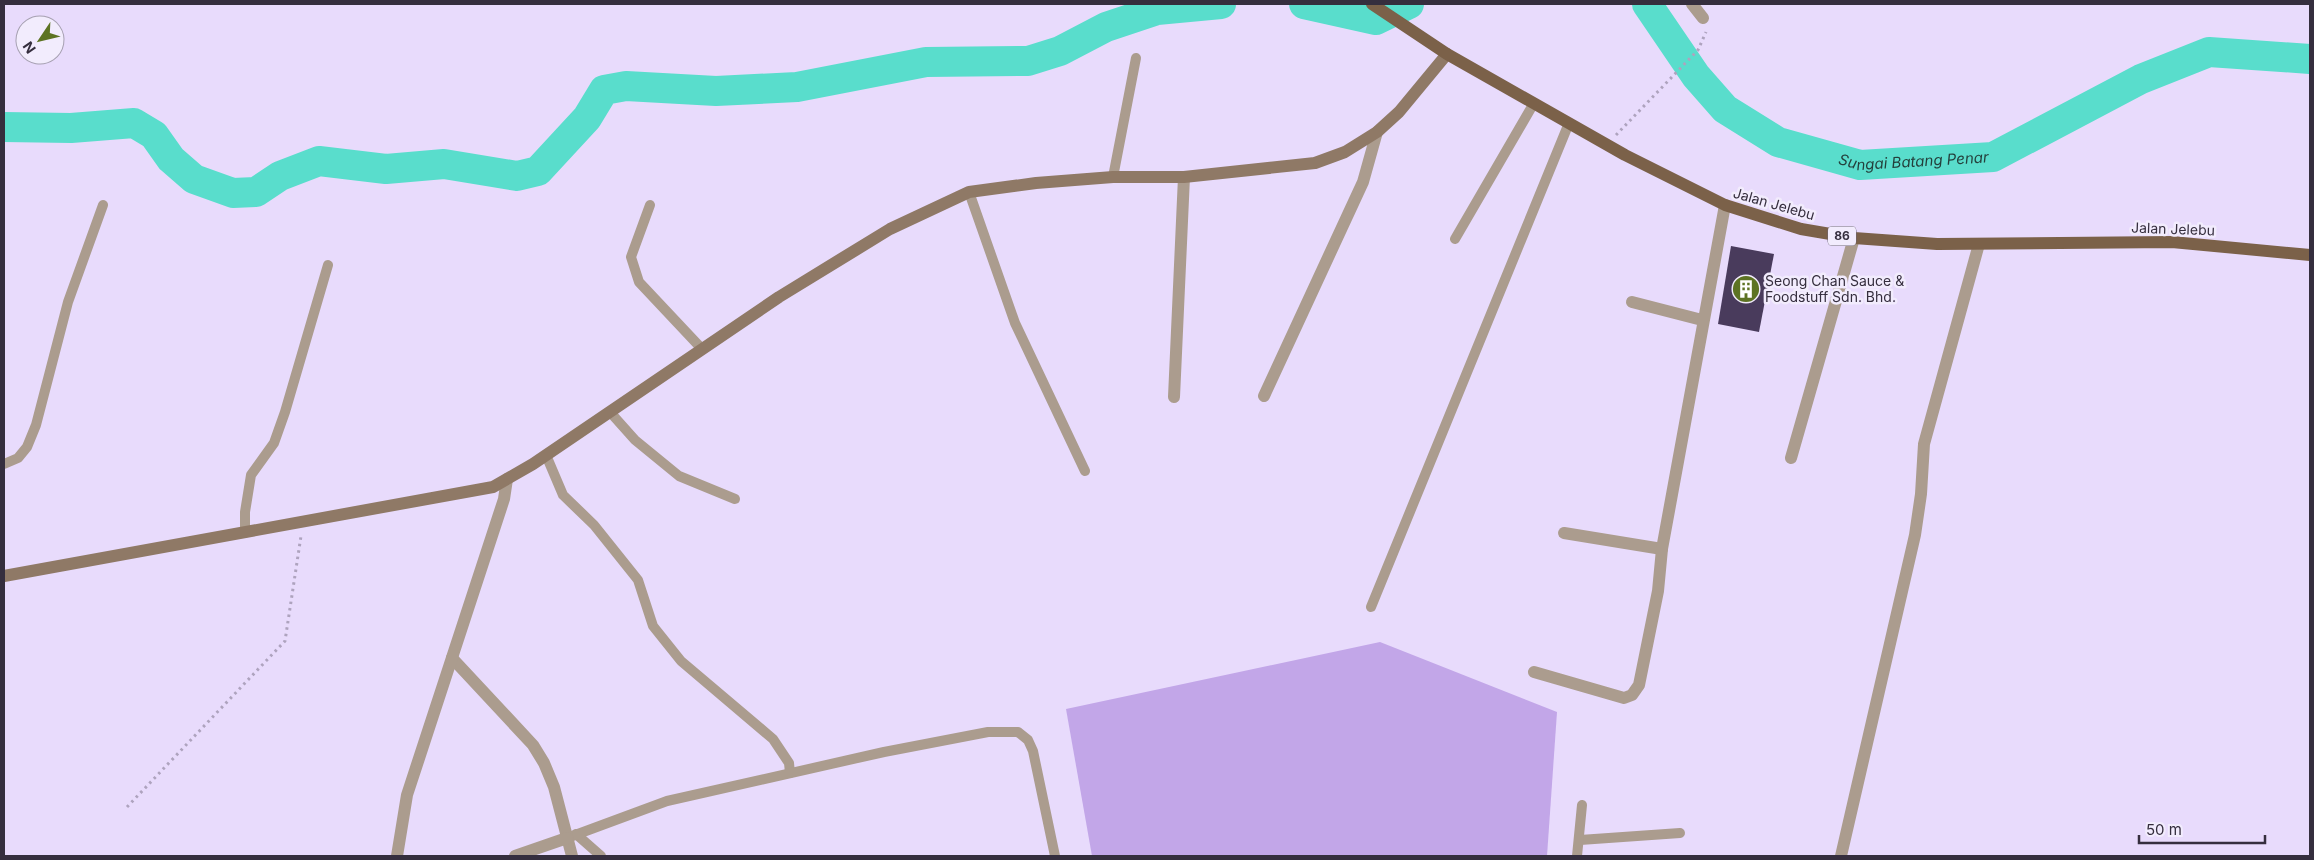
<svg xmlns="http://www.w3.org/2000/svg" width="2314" height="860" font-family="Inter,sans-serif">
<style>
.green{fill:#c2a6e8}
.lines{fill:none;stroke-linecap:round;stroke-linejoin:round}
.river{stroke:#59ddcc;stroke-width:30}
.building{fill:#493b5c}
.path{stroke:#aea3be;stroke-width:3;stroke-dasharray:2.5 4;stroke-linecap:butt}
.lane{stroke:#ab9c8e;stroke-width:10}
.street{stroke:#ab9c8e;stroke-width:12}
.secondary{stroke:#8f7966;stroke-width:12}
.primary{stroke:#7b6149;stroke-width:12}
.labels{text-anchor:middle;stroke-width:5;stroke-linejoin:round;paint-order:stroke}
.shield{fill:#f2ecfd;stroke:#6e6777;stroke-width:1}
.shield-label{font-size:12px;font-weight:bold;fill:#352e3e}
.street-label{font-size:14px;fill:#352e3e;stroke:#f2ecfd}
.poi-label{font-size:14px;fill:#352e3e;stroke:#f2ecfd;text-anchor:start}
.water-label{font-size:15px;font-style:italic;fill:#24403c;stroke:#f2ecfd}
</style>
<rect width="100%" height="100%" fill="#e8dbfc"/>
<path class="green" d="M1380,642L1557,712L1547,856H1092L1066,709Z"/>
<g class="lines">
<g class="river">
<path d="M1304,4L1376,20L1409,4"/>
<path id="s1" d="M1647,4L1696,76L1725,109L1778,142L1860,165L1993,157L2141,79L2209,52L2310,59"/>
<path d="M4,127L71,128L134,123L154,135L171,159L194,179L233,193L256,192L280,176L319,161L386,169L444,164L517,176L538,171L587,118L604,90L626,86L716,91L797,87L926,62L1028,61L1060,51L1106,27L1157,10L1221,4"/>
</g>
</g>
<path class="building" d="M1731,246L1774,254L1759,332L1718,324Z"/>
<g class="lines">
<g class="path">
<path d="M1616,135L1698,50L1706,32"/>
<path d="M127,807L285,641L301,536"/>
</g>
<g class="lane">
<path d="M1113,177L1136,58"/>
<path d="M969,192L1015,323L1085,471"/>
<path d="M650,205L631,257L639,282L702,349"/>
<path d="M1455,239L1534,103"/>
<path d="M610,412L635,440L679,476L735,499"/>
<path d="M546,455L563,495L594,525L638,580L653,626L681,661L773,739L789,763L790,773"/>
<path d="M4,464L18,458L27,447L36,425L68,302L103,205"/>
<path d="M245,533V512L251,475L274,443L285,412L328,265"/>
<path d="M1371,607L1569,123"/>
<path d="M576,834L601,856"/>
<path d="M567,838L667,801L884,752L988,732H1018L1028,740L1033,751L1055,856"/>
<path d="M1580,840L1680,833"/>
<path d="M1577,856L1582,805"/>
</g>
<g class="street">
<path d="M1692,4L1703,18"/>
<path d="M1632,302L1702,320"/>
<path d="M1264,396L1363,182L1377,132"/>
<path d="M1174,397L1184,177"/>
<path d="M1791,458L1854,238"/>
<path d="M1564,533L1662,549"/>
<path d="M452,658L533,745L544,763L554,787L572,856"/>
<path d="M1534,672L1624,698L1632,695L1639,685L1658,591L1662,549L1725,205"/>
<path d="M397,856L407,795L504,499L507,479"/>
<path d="M515,856L567,838"/>
<path d="M1841,856L1915,535L1921,494L1924,444L1979,244"/>
</g>
<path class="secondary" d="M4,576L493,487L533,464L779,297L890,229L969,192L1036,183L1113,177H1184L1315,163L1345,152L1377,132L1399,112L1447,54"/>
<path class="primary" d="M1372,4L1447,54L1625,155L1725,205L1801,229L1854,238L1937,244L2172,242L2310,255"/>
</g>
<defs>
<symbol id="building-disc" viewBox="-11 -11 22 22"><circle r="9.5" fill="#5d7323" stroke="#f2ecfd"/><path d="M-4-6H4V6H1V3H-1V6H-4ZM-2.5-4.3h1.7v1.8h-1.7ZM.8-4.3h1.7v1.8H.8ZM-2.5-1h1.7V.8h-1.7ZM.8-1h1.7V.8H.8Z" fill="#fff"/></symbol>
</defs>
<g fill-rule="evenodd">
<use href="#building-disc" x="1730" y="273" width="32" height="32"/>
</g>
<g class="labels">
<rect class="shield" x="1828" y="226.5" width="28" height="19" rx="4"/>
<g class="shield-label">
<text x="1842" y="240">86</text>
</g>
<g class="street-label">
<text transform="translate(1774 204) rotate(16)" y="5">Jalan Jelebu</text>
<text transform="translate(2173 229) rotate(2)" y="5">Jalan Jelebu</text>
</g>
<g class="poi-label">
<text x="1765" y="286">Seong Chan Sauce &amp;<tspan x="1765" dy="16">Foodstuff Sdn. Bhd.</tspan></text>
</g>
<g class="water-label">
<text dy="5" stroke="none"><textPath href="#s1" startOffset="332">Sungai Batang Penar</textPath></text>
</g>
</g>
<rect width="2314" height="860" fill="none" stroke="#352e3e" stroke-width="10"/>
<g transform="translate(40 40) rotate(235)"><circle r="24" fill="#f2ecfd" stroke="#a6a0b1"/>
<path d="M0-4L9 19L0 12L-9 19Z" fill="#5d7323"/>
<text y="-8" font-size="14" font-weight="bold" text-anchor="middle" fill="#352e3e">N</text>
</g>
<path d="M2139 835v8h126v-8" fill="none" stroke="#352e3e" stroke-width="2.5"/>
<text x="2146" y="835" font-size="15" fill="#352e3e" stroke="#f2ecfd" stroke-width="4" paint-order="stroke">50 m</text>
</svg>
